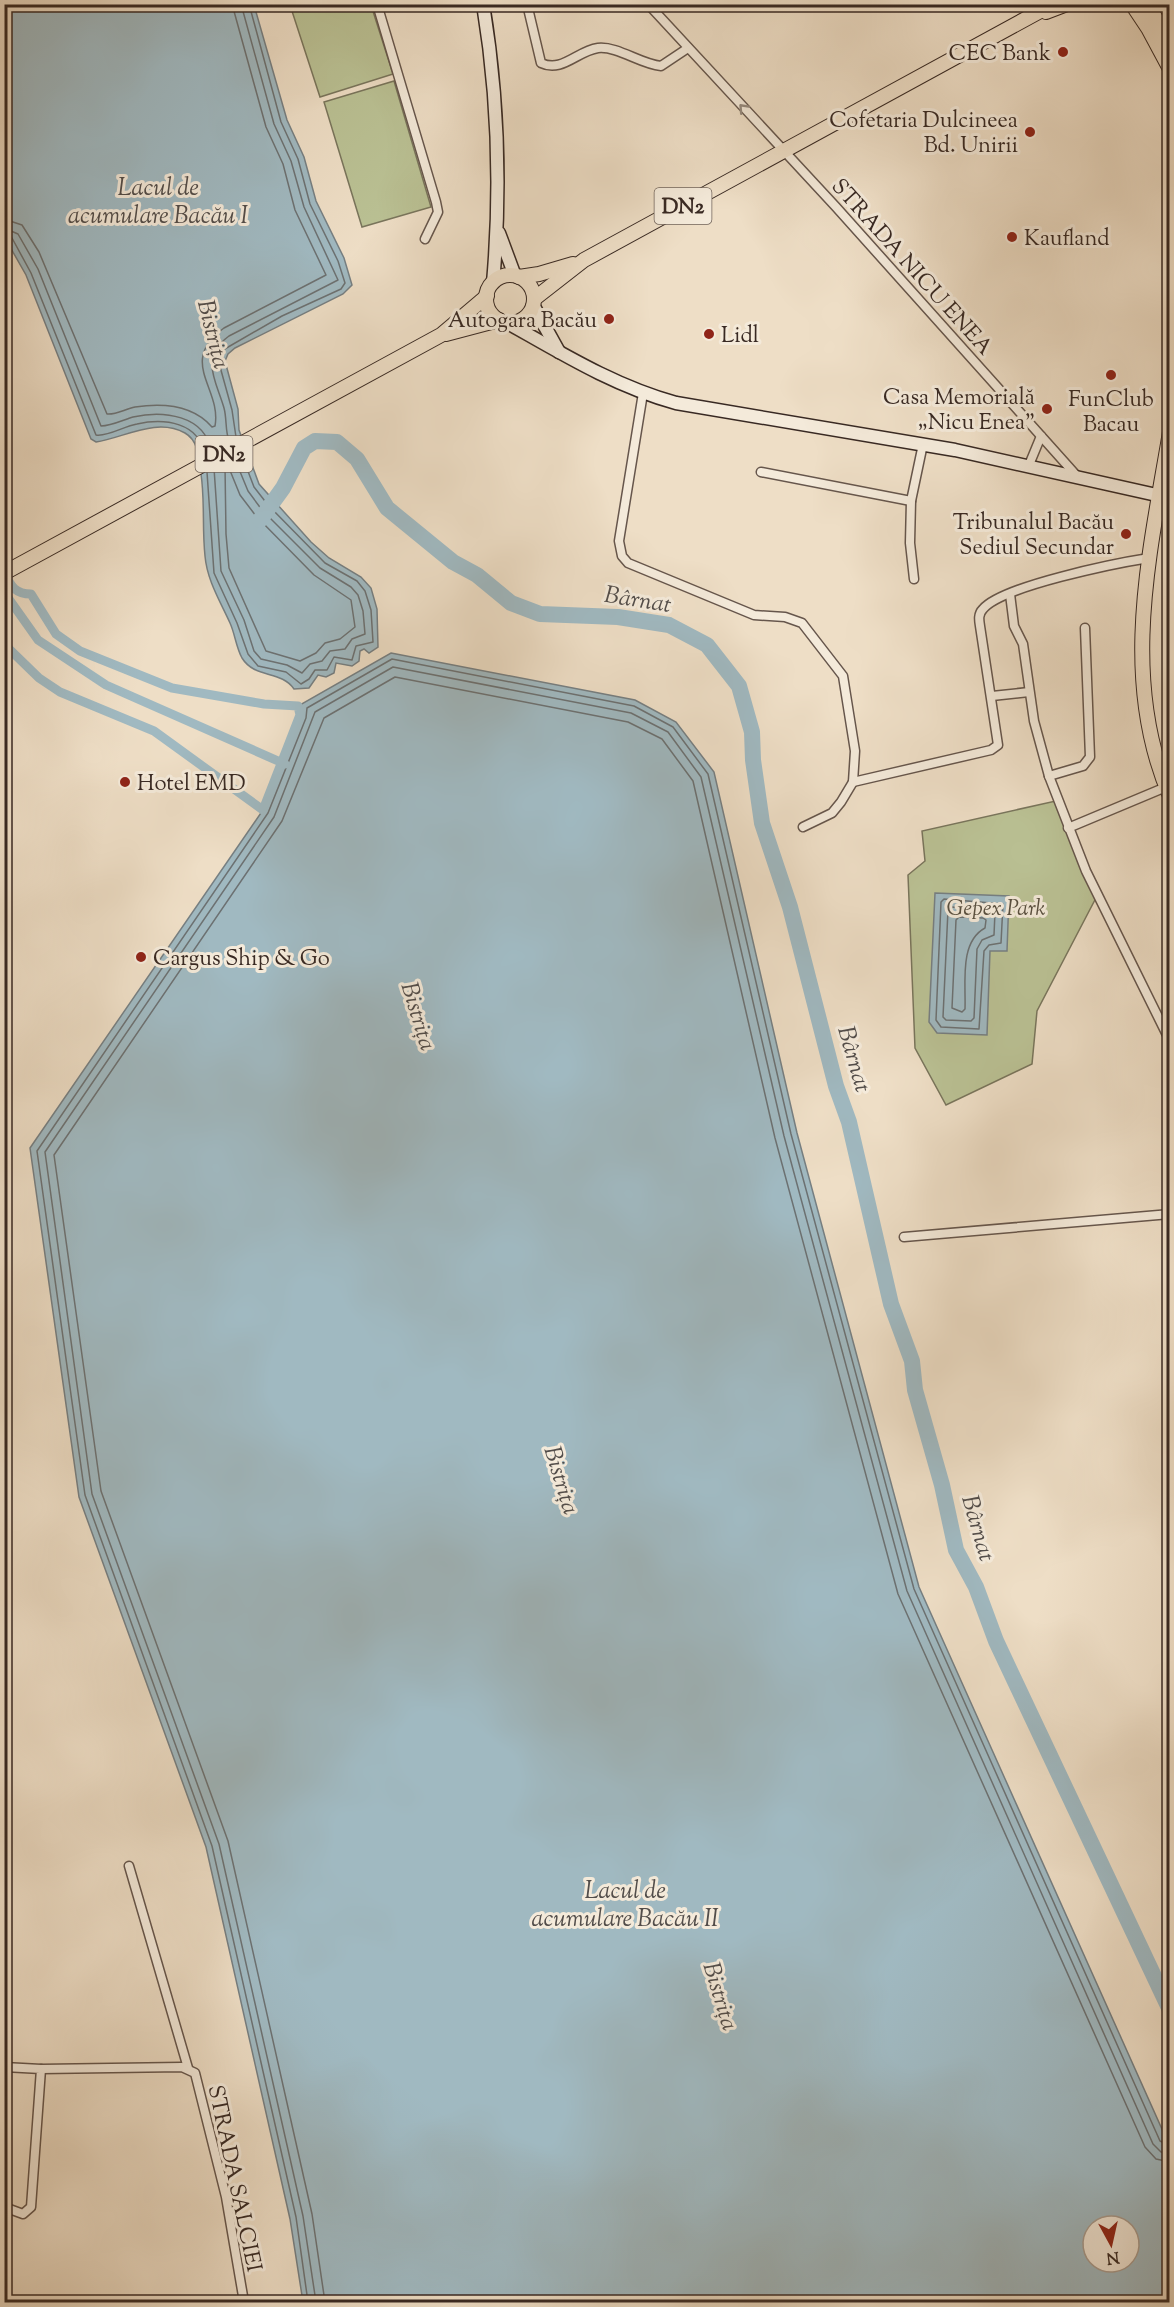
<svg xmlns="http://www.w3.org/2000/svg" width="1174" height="2307" font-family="'Sorts Mill Goudy',serif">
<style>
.green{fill:#bac194;stroke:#79755c;stroke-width:1.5}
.water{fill:#a0b9c1;stroke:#767f82;stroke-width:1.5;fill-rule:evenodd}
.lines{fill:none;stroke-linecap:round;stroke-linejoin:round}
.shore{stroke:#6c7172;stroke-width:1.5}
.canal{stroke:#a0b9c1;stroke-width:9}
.river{stroke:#a0b9c1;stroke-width:16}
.street-casing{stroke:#66564c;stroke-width:11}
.secondary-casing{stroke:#382923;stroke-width:15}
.primary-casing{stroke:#382923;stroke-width:16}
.street{stroke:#f4eada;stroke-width:8}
.secondary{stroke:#f4eada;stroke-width:12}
.primary{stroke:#eedec6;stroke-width:14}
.oneway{stroke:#968a7e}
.poi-dot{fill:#8f2418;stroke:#f4eada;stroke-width:2}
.labels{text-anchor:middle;stroke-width:6;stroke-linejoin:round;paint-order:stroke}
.shield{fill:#f4eada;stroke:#70635a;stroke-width:1.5}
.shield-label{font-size:21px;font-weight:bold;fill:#382923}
.poi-label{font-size:22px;fill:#382923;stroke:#f4eada;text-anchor:end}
.street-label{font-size:22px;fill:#382923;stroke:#f4eada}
.park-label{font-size:22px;font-style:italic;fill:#584f3f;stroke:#f4eada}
.water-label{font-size:24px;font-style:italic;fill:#524d4a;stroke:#f4eada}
</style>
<rect width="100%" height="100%" fill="#eedec6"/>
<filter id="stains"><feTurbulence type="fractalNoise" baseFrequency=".00333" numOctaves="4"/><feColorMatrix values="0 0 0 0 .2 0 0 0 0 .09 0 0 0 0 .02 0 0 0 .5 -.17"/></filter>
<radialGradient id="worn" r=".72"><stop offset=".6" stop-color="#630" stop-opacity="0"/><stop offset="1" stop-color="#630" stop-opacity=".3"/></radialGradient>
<g class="green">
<path d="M290,5H371L393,74L320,97Z"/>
<path d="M394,81L431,207L362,227L324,102Z"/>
<path d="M1060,800L1098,894L1037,1011L1032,1064L946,1105L915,1048L908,875L925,861L922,831Z"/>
</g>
<g class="water">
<path d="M4,5H254L287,120L304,157L316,201L344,258L352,285L343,294L235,348L228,354L225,361L238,409L239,430L259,484L311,542L329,558L361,577L371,588L377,609L378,647L369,653L364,649L360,651L359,661L352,666L336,663L334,673L326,677L318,675L309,688L294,689C281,670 255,679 242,658C236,647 235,634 230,623C220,601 207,580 205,556C202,528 205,501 201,474C199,459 199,441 185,433C156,417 124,438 96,442L91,439L26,275L5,238Z"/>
<path d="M391,653L635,700L676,722L714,772L797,1133L919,1587L1166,2138L1169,2142V2302H303L290,2219L206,1847L79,1497L30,1148L263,810L301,715L298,706ZM1093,2226H1129V2262H1093Z"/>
<path d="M935,893L1009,896L1007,951H990L987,1035L937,1033L929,1022Z"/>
</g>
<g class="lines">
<g class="shore">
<path d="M4,219L22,225L39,252L107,414C116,415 125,409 135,407C162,403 193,405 212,427L215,426C222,388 177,362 224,328L326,275L295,210L283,164L266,127L232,4"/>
<path d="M4,228L18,234L38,269L101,426C111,426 123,420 133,417C163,410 205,415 211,451"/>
<path d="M4,236L12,238L31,273L96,435C108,437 124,426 137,424C164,418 200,422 204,455"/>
<path d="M236,437L232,410L219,363L223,350L282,316L341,289L345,283L338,261L310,204L298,159L281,122L249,4"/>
<path d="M229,441C225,430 227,419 224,408C216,380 199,358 229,336L338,280L304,207L291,161L274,124L241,4"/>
<path d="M225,466L229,468L240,495L256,516L314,575L351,600L355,627L340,639L325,643L316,653L300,661L266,651L229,568L226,534Z"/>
<path d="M214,468L221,571L244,620L254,651L261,659L287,665L302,673L310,664L322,661L330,651L345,649L352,639L365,634L363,611L358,595L351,587L320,568L262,510L248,491L234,457"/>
<path d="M207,472L214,573L237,623L248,654L258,666L286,672L301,684L309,679L315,670H327L334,657L352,660L356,646L373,642L371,610L365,591L357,581L325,563L268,505L254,487L241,453"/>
<path d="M944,899L1003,904L1001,943L989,945L984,951L979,1029L941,1027L936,1020L941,902Z"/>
<path d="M951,907L992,909L995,912L994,935L982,940L977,949L974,1018L971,1021L946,1020L943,1017L948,910Z"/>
<path d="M959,917L983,918L986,920L985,928C959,942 966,983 965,1009L962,1012L952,1008L956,920Z"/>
<path d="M308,2302L296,2217L212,1846L85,1495L37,1151L268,813L306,718L307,708L392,659L634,706L673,727L708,774L791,1134L914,1589L1160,2141L1170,2146"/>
<path d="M316,2302L303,2216L219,1844L92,1494L45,1152L274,817L315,712L393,667L631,713L668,732L701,777L784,1136L907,1591L1153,2144L1161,2152L1170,2153"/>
<path d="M325,2302L312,2214L228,1841L101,1491L54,1155L282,821L324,718L395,677L628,722L662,739L693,781L775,1138L898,1594L1145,2147L1156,2159L1170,2162"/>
</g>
<g class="canal">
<path d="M4,573C11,586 15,594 31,594L56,634L80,651L172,688L264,704L298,706L300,715L263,810L154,731L60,692L39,678L4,644"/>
<path d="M4,592L38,640L106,685L285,764"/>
</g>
<path class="river" d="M260,520L283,488L304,448L315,441L337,442L357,459L387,508L453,562L477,575L511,603L540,614L618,617L669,625L707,645L739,686L752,732L753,760L762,823L790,907L836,1086L849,1122L891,1304L912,1361L915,1390L942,1485L956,1550L976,1587L996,1641L1170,2010"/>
<defs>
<g id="street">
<path d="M377,4L436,202L438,212L425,239"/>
<path d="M527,4L541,63C562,73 577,51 598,48C618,46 640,64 661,66L688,48"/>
<path d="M648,4L836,207L1075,474"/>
<path d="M643,393L619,541L622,556L628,563L754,615L785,617L802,623L843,676L855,751L853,782L841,802L832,813L803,827"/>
<path d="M1029,465L1041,436"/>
<path d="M761,472L911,501L923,444"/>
<path d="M911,501L910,543L914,579"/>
<path d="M1010,594L1014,626L1023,644L1034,721L1049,776L1086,871L1170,1041"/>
<path d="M992,696L1029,692"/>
<path d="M1049,776L1083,766L1090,757L1085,628"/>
<path d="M853,782L991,750L998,745L980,626C979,620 978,614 983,609C1002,586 1117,563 1149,558"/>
<path d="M1068,828L1166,787"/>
<path d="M904,1237L1170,1214"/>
<path d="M129,1866L188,2068"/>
<path d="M4,2067L41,2069L31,2207L23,2214L4,2207"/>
<path d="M41,2069L182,2067L195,2073L226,2197L244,2302"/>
</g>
<g id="secondary">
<path d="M483,4C498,95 501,192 493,283"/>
<path d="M499,233L515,276"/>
<path d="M533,305L559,352"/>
<path d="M506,322C561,353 614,386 676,403L955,450L1170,498"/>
</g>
<g id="primary">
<path d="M1132,4L1148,28L1170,69"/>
<path d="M1148,4L1170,45"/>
<path d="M1046,12L1067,4"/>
<circle cx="510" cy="299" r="24"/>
<path d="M519,277L539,274L573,264"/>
<path d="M534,299L584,260L1053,4"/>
<path d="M446,334L499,320"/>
<path d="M1170,432C1150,552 1119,678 1170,796"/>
<path d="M4,573L441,335L487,296"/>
</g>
</defs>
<use href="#street" class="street-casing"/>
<use href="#secondary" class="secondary-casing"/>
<use href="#primary" class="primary-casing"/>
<use href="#street" class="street"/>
<use href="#secondary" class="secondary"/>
<use href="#primary" class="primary"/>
</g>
<defs><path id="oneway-chevron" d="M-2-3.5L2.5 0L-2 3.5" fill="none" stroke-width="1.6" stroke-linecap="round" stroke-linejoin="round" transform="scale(1.5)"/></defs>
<use class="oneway" href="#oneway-chevron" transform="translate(743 108) rotate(-133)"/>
<g class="poi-dot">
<circle cx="1063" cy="52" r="6"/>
<circle cx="1030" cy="132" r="6"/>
<circle cx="1012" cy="237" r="6"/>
<circle cx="609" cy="319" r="6"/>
<circle cx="709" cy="334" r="6"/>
<circle cx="1111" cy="375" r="6"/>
<circle cx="1047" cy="409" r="6"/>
<circle cx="1126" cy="534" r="6"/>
<circle cx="125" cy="782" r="6"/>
<circle cx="141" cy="957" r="6"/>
</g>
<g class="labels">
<g class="shield">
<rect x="654.5" y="188" width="57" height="36" rx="4.5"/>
<rect x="195.5" y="436" width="57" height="36" rx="4.5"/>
</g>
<g class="shield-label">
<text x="683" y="213">DN2</text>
<text x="224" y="461">DN2</text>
</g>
<g class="poi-label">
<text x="1051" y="60">CEC Bank</text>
<text x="1018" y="127">Cofetaria Dulcineea<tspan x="1018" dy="25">Bd. Unirii</tspan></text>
<text x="1024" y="245" text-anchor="start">Kaufland</text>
<text x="597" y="327">Autogara Bacău</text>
<text x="721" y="342" text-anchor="start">Lidl</text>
<text x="1035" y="404">Casa Memorială<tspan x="1035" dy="25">„Nicu Enea"</tspan></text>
<text x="1111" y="406" text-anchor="middle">FunClub<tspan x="1111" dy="25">Bacau</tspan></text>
<text x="1114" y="529">Tribunalul Bacău<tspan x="1114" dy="25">Sediul Secundar</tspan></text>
<text x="137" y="790" text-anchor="start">Hotel EMD</text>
<text x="153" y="965" text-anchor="start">Cargus Ship &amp; Go</text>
</g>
<g class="street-label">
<text transform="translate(913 266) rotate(48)" y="8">STRADA NICU ENEA</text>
<text transform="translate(236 2178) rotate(78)" y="8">STRADA SALCIEI</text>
</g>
<g class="park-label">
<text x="996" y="915">Gepex Park</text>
</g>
<g class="water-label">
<text x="158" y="195">Lacul de<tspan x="158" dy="28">acumulare Bacău I</tspan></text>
<text transform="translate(214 334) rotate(76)" y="8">Bistrița</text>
<text transform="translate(638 599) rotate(9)" y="8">Bârnat</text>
<text transform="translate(419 1016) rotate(73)" y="8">Bistrița</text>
<text transform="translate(855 1059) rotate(74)" y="8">Bârnat</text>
<text transform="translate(562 1480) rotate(73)" y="8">Bistrița</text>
<text transform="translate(979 1528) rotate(74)" y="8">Bârnat</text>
<text x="625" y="1898">Lacul de<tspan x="625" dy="28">acumulare Bacău II</tspan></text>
<text transform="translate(721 1996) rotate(73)" y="8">Bistrița</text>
</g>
</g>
<rect width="1174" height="2307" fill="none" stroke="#eedec6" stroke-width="24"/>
<rect x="6" y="6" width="1162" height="2295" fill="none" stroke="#382923" stroke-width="3"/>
<rect x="12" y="12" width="1150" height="2283" fill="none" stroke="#382923" stroke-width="1.5"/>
<g transform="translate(1111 2244) rotate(172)"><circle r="28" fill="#f4eada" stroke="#a99d91" stroke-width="1.5"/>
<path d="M0-4.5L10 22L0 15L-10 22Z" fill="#8f2418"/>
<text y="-9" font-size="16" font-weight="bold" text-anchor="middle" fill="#382923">N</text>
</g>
<rect width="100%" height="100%" filter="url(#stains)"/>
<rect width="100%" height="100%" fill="url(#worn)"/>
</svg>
